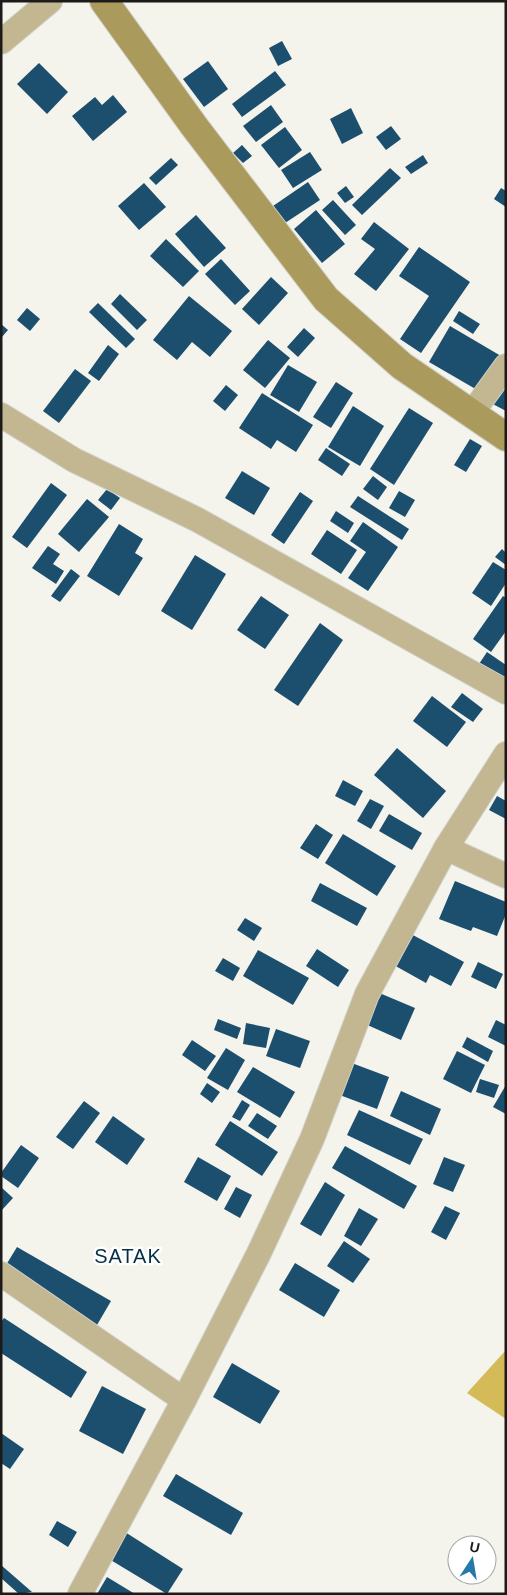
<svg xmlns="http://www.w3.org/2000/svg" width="507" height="1595" font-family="Helvetica,sans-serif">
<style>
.forest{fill:#d4bb58}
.building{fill:#1c4e6d}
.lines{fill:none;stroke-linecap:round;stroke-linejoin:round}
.street-casing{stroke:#d1d0ca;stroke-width:26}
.secondary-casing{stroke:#d1d0ca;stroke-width:30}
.street{stroke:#c2b790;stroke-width:24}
.secondary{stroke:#aa9a5c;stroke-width:28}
.labels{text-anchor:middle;stroke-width:5;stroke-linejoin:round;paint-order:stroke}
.quarter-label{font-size:20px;letter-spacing:1px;fill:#062f46;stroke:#fff}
</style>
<rect width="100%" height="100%" fill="#f4f3ec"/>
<path class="forest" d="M506,1350V1419L467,1393Z"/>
<g class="building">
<path d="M282,41L292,59L278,66L269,48Z"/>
<path d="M208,61L228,89L204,107L183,79Z"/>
<path d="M39,63L68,92L47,114L17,84Z"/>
<path d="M275,71L286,85L242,117L232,104Z"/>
<path d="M113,95L127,112L93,141L72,116L95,97L102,105Z"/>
<path d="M271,105L283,122L256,142L243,126Z"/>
<path d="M351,108L363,133L342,144L330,119Z"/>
<path d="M391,126L401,139L386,150L376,137Z"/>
<path d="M285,127L302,150L279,168L261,145Z"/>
<path d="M242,145L252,156L243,163L233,153Z"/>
<path d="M310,152L322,170L293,188L281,170Z"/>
<path d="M423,155L428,163L411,174L405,167Z"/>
<path d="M171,158L178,165L156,185L149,178Z"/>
<path d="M390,168L401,178L362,215L352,205Z"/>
<path d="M308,182L320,200L285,223L273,206Z"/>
<path d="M144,183L166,207L139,230L118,206Z"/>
<path d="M346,186L354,197L345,203L337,193Z"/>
<path d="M501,188L506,191V207L494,199Z"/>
<path d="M333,200L356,225L345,235L322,210Z"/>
<path d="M316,210L345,244L322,263L294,229Z"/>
<path d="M196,215L226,248L204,267L175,234Z"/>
<path d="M374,222L409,249L376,291L354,274L375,249L361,239Z"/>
<path d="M166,239L199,271L183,287L150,256Z"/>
<path d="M419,247L470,282L421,353L400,339L429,296L399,276Z"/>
<path d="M221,259L250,291L235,305L205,274Z"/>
<path d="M271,277L288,293L259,325L242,309Z"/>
<path d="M120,294L147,320L137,330L111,304Z"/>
<path d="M189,296L232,331L210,357L192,342L177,360L153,340Z"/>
<path d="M98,303L135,339L126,348L89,312Z"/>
<path d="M27,308L40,319L30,331L17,320Z"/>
<path d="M459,311L480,324L473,334L453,321Z"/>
<path d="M1,324L8,330L1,338Z"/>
<path d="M450,326L501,356L479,391L429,362Z"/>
<path d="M304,328L315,338L298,357L287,347Z"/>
<path d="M268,340L290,358L265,388L243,370Z"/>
<path d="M108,345L119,354L99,381L88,373Z"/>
<path d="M288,365L317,382L299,412L270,395Z"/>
<path d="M75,369L91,381L59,423L43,411Z"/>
<path d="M506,375V411L489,402Z"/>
<path d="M336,382L353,393L331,428L313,417Z"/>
<path d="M226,385L238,395L225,411L213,401Z"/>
<path d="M262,393L313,425L296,452L277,440L271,449L239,428Z"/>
<path d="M353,406L384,426L360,466L328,447Z"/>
<path d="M409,408L433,423L394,485L370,469Z"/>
<path d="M470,439L482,446L466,472L454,465Z"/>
<path d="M326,448L350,464L342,476L318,460Z"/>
<path d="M242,471L270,488L254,515L225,498Z"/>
<path d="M373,476L387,487L378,500L363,489Z"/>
<path d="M51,483L67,495L27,548L12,537Z"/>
<path d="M107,489L120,498L111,510L98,500Z"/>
<path d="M399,491L415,500L405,517L389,508Z"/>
<path d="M300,492L313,501L284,544L271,535Z"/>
<path d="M358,496L409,529L402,540L350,507Z"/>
<path d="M87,499L109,517L79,552L58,534Z"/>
<path d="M336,511L354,523L348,533L330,521Z"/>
<path d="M363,522L398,547L368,591L348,578L366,552L350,541Z"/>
<path d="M119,524L143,539L135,553L143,558L119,596L87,576Z"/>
<path d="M327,530L357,550L341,574L311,554Z"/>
<path d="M48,546L60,554L53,564L64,571L56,584L32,568Z"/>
<path d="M502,549L506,553V565L495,557Z"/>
<path d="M195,555L226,574L192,630L161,611Z"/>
<path d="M493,562L506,570V583L491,606L472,593Z"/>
<path d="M71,569L80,576L60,602L51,596Z"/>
<path d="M261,596L289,615L265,649L237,630Z"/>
<path d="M503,596L506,598V631L491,652L473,639Z"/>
<path d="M320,623L343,640L298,706L274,690Z"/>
<path d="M487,652L506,665V682L479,664Z"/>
<path d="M462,693L483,709L473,722L451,707Z"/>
<path d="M432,696L466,722L447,747L413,721Z"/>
<path d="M397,748L446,791L423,818L374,775Z"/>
<path d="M343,780L363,791L355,806L335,796Z"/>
<path d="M497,796L506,801V819L489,810Z"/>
<path d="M370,799L384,806L371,829L357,821Z"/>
<path d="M389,814L422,833L412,850L379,831Z"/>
<path d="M316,824L333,835L318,859L300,848Z"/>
<path d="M343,834L396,866L377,896L325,863Z"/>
<path d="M455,881L506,902V914L497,936L473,927L471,931L439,919Z"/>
<path d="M320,883L367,908L357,926L311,901Z"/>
<path d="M245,918L262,928L254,941L237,930Z"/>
<path d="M409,933L464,962L451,986L430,975L426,983L392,964Z"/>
<path d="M317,949L349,970L338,987L306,966Z"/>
<path d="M258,950L309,978L293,1005L243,976Z"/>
<path d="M223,958L240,968L233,981L215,971Z"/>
<path d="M478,962L503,974L496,989L471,977Z"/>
<path d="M377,992L415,1008L401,1040L363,1023Z"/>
<path d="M218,1019L241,1028L237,1039L214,1030Z"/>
<path d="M496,1020L506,1025V1046L488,1037Z"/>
<path d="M246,1023L270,1028L266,1048L243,1044Z"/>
<path d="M276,1029L310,1041L300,1068L266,1056Z"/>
<path d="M467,1037L493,1051L488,1062L462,1047Z"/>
<path d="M192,1040L216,1056L205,1071L182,1055Z"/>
<path d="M226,1048L245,1060L228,1090L207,1078Z"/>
<path d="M457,1051L485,1065L471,1093L443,1079Z"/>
<path d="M349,1062L389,1077L377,1109L337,1094Z"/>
<path d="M253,1067L295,1092L280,1118L237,1092Z"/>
<path d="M480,1079L499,1085L494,1098L476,1092Z"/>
<path d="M207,1083L220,1092L212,1103L200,1094Z"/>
<path d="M506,1085V1114L493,1107Z"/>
<path d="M401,1091L441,1109L430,1135L390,1116Z"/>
<path d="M242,1100L250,1105L240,1121L232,1117Z"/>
<path d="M84,1101L100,1113L73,1149L56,1137Z"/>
<path d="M359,1110L423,1139L410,1165L347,1135Z"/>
<path d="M257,1113L277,1126L268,1139L248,1126Z"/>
<path d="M113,1116L145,1139L127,1165L95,1142Z"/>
<path d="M230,1121L278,1152L262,1176L215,1145Z"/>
<path d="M21,1145L39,1158L18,1188L1,1176V1173Z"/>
<path d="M345,1146L417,1186L404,1209L332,1168Z"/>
<path d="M198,1157L231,1176L217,1201L184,1182Z"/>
<path d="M444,1157L465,1165L453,1192L433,1184Z"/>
<path d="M325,1182L345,1195L321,1236L300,1224Z"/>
<path d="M1,1187L13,1198L1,1211Z"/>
<path d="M236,1187L252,1195L240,1218L224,1209Z"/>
<path d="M445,1206L460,1213L446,1240L431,1232Z"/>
<path d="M359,1208L378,1219L361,1246L344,1236Z"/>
<path d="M344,1241L370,1259L353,1283L327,1266Z"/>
<path d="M17,1247L111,1301L97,1325L3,1270Z"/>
<path d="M295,1263L340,1290L324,1317L279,1290Z"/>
<path d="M4,1318L87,1372L71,1398L1,1353V1322Z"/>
<path d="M232,1363L280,1391L260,1424L213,1397Z"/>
<path d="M102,1386L146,1409L123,1454L79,1431Z"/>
<path d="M1,1433L24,1449L10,1469L1,1463Z"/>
<path d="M176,1474L243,1513L231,1535L163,1496Z"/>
<path d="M57,1521L77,1532L68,1547L49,1535Z"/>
<path d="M125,1532L183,1569L167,1594L109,1559Z"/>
<path d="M1,1565L32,1592L19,1594L1,1578Z"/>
<path d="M107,1577L135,1594H97Z"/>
</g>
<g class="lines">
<defs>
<g id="street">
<path d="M1,42L50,1"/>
<path d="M472,413L506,366"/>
<path d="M1,415L74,460L196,519L506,692"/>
<path d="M446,848L506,876"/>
<path d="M1,1274L184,1400"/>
<path d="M80,1594L184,1400L259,1253L312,1139L367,994L446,848L506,754"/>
</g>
<path id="secondary" d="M104,1L194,126L326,299L402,366L506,437"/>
</defs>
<use href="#street" class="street-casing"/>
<use href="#secondary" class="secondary-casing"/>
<use href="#street" class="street"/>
<use href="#secondary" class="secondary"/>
</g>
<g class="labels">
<g class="quarter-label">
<text x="128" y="1263">SATAK</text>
</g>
</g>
<rect width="507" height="1595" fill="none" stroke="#1c1b19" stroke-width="5"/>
<g transform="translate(472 1560) rotate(12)"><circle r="24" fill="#ffffff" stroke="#a4a4a3"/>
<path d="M0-4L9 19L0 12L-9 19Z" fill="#2579a9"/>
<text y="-8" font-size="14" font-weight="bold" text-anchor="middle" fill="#1c1b19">U</text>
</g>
</svg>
